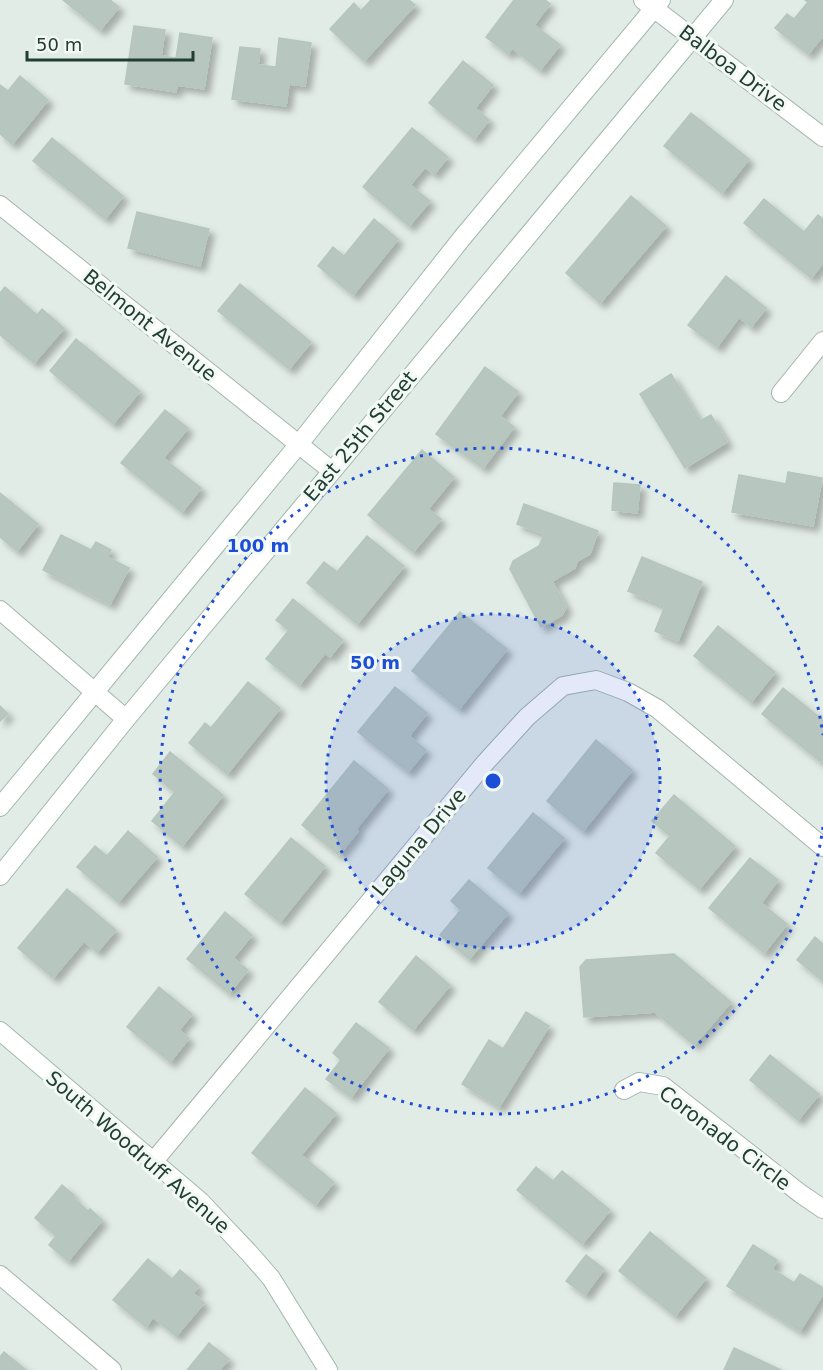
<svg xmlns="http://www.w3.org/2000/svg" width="823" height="1370" font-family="'DejaVu Sans',sans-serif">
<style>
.building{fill:#b7c7c0;stroke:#b4c6bd;stroke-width:1.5;filter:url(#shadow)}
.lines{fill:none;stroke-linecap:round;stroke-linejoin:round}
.street-casing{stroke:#a4b4ae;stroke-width:20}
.secondary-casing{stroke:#a0b8ae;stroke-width:20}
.street{stroke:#fff;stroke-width:18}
.secondary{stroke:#fff;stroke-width:18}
.ring{fill:none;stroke:#1d4ed8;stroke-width:3;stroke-dasharray:3 6}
.labels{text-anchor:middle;stroke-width:6;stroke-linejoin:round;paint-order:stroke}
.street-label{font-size:20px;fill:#213e34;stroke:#f2f9f5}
.centre{fill:#1d4ed8;stroke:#f2f9f5;stroke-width:3}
.ring-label{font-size:18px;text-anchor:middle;font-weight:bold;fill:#1d4ed8;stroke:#f2f9f5;stroke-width:6;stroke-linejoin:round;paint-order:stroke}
</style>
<defs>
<filter id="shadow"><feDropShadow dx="5.5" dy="5.5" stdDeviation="3" flood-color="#0004"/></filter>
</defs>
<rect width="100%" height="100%" fill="#e2ece7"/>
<g class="building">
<path d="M63,0H110L119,7L100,30Z"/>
<path d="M371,0H409L415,5L364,61L330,29L354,3L361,11Z"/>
<path d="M514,0H545L550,4L534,25L560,45L540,70L512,48L508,54L486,37Z"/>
<path d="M805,0H823V36L808,54L775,28L787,14L794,19L808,2Z"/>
<path d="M134,26L165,30L161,56L176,58L180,33L212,38L204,89L177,85L176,92L125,84Z"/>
<path d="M279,38L311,43L305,86L289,84L286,106L232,99L240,47L260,49L258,65L276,67Z"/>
<path d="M463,61L493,85L475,108L489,120L474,139L429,103Z"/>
<path d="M20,76L48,100L12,144L0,134V85L8,91Z"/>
<path d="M691,113L749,159L722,193L664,146Z"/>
<path d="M412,128L448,157L434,174L425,167L410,185L430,201L409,226L363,187Z"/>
<path d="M52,138L123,196L105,219L33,161Z"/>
<path d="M631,196L666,226L600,303L566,273Z"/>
<path d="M764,199L804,232L818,215L823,219V263L811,278L744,223Z"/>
<path d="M137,212L209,229L200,266L128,248Z"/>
<path d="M374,219L398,239L353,295L318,266L333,247L344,256Z"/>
<path d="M726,276L766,308L751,327L739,317L717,347L688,325Z"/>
<path d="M240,284L311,342L289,369L218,311Z"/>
<path d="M5,287L37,315L42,309L64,328L34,363L0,335V293Z"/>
<path d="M76,339L140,391L113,424L50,371Z"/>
<path d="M485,367L518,392L500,416L514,427L483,468L436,434Z"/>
<path d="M671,374L700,421L711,415L727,442L685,468L640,394Z"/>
<path d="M165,410L188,428L163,458L201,488L182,512L121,463Z"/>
<path d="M422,450L454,477L428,509L441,519L413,552L368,515Z"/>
<path d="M788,472L822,478L813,526L732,512L739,475L786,484Z"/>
<path d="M614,483L640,485L637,513L612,510Z"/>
<path d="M0,493L38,524L17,551L0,537Z"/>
<path d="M524,504L598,531L590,554L577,561L575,568L552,581L566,607L562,615L541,627L510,569L513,561L539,546L544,534L517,524Z"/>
<path d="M61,535L91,550L96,542L111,550L107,557L129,568L110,604L43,570Z"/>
<path d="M367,536L404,566L357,624L307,583L324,562L337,572Z"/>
<path d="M642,557L702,582L678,641L655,631L665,606L628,591Z"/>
<path d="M293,599L343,640L330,657L325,653L299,685L266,659L289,630L276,620Z"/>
<path d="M460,612L507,649L459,709L412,671Z"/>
<path d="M718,626L775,672L751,702L694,656Z"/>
<path d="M248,682L280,708L227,774L189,743L205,723L211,728Z"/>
<path d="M395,687L427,713L409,736L426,750L408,772L358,732Z"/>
<path d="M783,688L823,720V760L821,762L762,714Z"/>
<path d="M0,706L8,714L0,721Z"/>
<path d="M596,740L632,770L583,831L547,801Z"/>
<path d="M170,752L223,795L182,846L152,821L175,792L153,774Z"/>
<path d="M354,761L388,789L356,829L358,831L339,855L302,825Z"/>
<path d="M674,795L735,846L699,889L656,853L670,836L652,821Z"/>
<path d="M533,813L564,838L519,893L488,868Z"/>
<path d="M128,831L157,857L118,902L77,867L95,846L107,856Z"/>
<path d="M291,838L325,866L280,922L245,894Z"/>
<path d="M750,858L778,880L761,903L787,924L764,953L709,908Z"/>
<path d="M469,880L508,913L469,959L440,935L461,910L451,901Z"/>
<path d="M67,889L116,930L97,952L84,941L53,978L18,948Z"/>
<path d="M225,912L252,935L233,958L248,970L229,993L187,959Z"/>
<path d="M815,937L823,944V981L797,960Z"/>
<path d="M674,954L731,1002L694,1045L655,1012L584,1017L580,967L586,960Z"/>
<path d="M416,956L450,985L413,1030L379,1002Z"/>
<path d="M159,987L192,1014L179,1030L189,1038L170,1062L127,1027Z"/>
<path d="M526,1012L549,1026L499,1107L462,1084L489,1040L503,1049Z"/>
<path d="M356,1023L389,1048L351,1097L326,1079L341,1060L333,1053Z"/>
<path d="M770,1055L819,1094L798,1120L750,1080Z"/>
<path d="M305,1088L336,1113L301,1155L334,1182L315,1205L252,1153Z"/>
<path d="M536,1167L553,1181L562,1171L610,1210L582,1244L517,1190Z"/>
<path d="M62,1185L74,1195L72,1197L88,1211L90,1209L102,1220L68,1261L49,1245L56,1236L35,1218Z"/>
<path d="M650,1232L706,1278L675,1316L619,1271Z"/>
<path d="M753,1245L777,1260L772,1269L794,1283L800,1274L823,1288V1294L800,1331L727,1286Z"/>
<path d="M586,1255L604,1269L585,1295L566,1281Z"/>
<path d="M148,1259L172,1279L180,1270L199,1286L193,1293L204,1303L176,1336L153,1317L146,1327L113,1300Z"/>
<path d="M209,1343L229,1359L219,1370H187Z"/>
<path d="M734,1348L781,1370H724Z"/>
<path d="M4,1352L26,1370H0V1357Z"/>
</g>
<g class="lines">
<defs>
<g id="street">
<path d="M643,0L823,137"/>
<path d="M0,205L332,471"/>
<path d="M781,393L823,341"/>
<path d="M0,610L126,719"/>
<path d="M624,1090L639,1082L663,1086L801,1194L823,1209"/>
<path d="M153,1162L485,763L527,717L563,686L596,680L628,692L658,709L823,847"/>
<path d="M0,1275L112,1370"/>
</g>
<g id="secondary">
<path d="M0,807L299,444L462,238L661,0"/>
<path d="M0,876L126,719L724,0"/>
<path d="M0,1031L200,1201L250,1254L271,1278L328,1370"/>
</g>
</defs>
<use href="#street" class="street-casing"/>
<use href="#secondary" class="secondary-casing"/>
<use href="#street" class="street"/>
<use href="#secondary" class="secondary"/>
</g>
<circle cx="493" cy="781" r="167" fill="#1d4ed8" fill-opacity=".12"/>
<g class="ring">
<circle cx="493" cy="781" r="167"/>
<path d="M823 827A333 333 0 1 1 823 735"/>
</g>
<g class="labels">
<g class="street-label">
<text transform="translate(733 68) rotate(37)" y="7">Balboa Drive</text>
<text transform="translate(150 325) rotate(39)" y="7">Belmont Avenue</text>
<text transform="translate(360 436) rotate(-50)" y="7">East 25th Street</text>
<text transform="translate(419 842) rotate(-50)" y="7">Laguna Drive</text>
<text transform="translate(725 1138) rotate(37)" y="7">Coronado Circle</text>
<text transform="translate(138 1152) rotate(41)" y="7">South Woodruff Avenue</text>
</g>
</g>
<circle cx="493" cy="781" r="9" class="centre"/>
<g class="ring-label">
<text x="258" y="552">100 m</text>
<text x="375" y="669">50 m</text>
</g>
<path d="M27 51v9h166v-9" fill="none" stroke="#213e34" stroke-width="3"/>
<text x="36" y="51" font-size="18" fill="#213e34" stroke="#f2f9f5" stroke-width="4.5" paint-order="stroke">50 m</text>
</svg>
